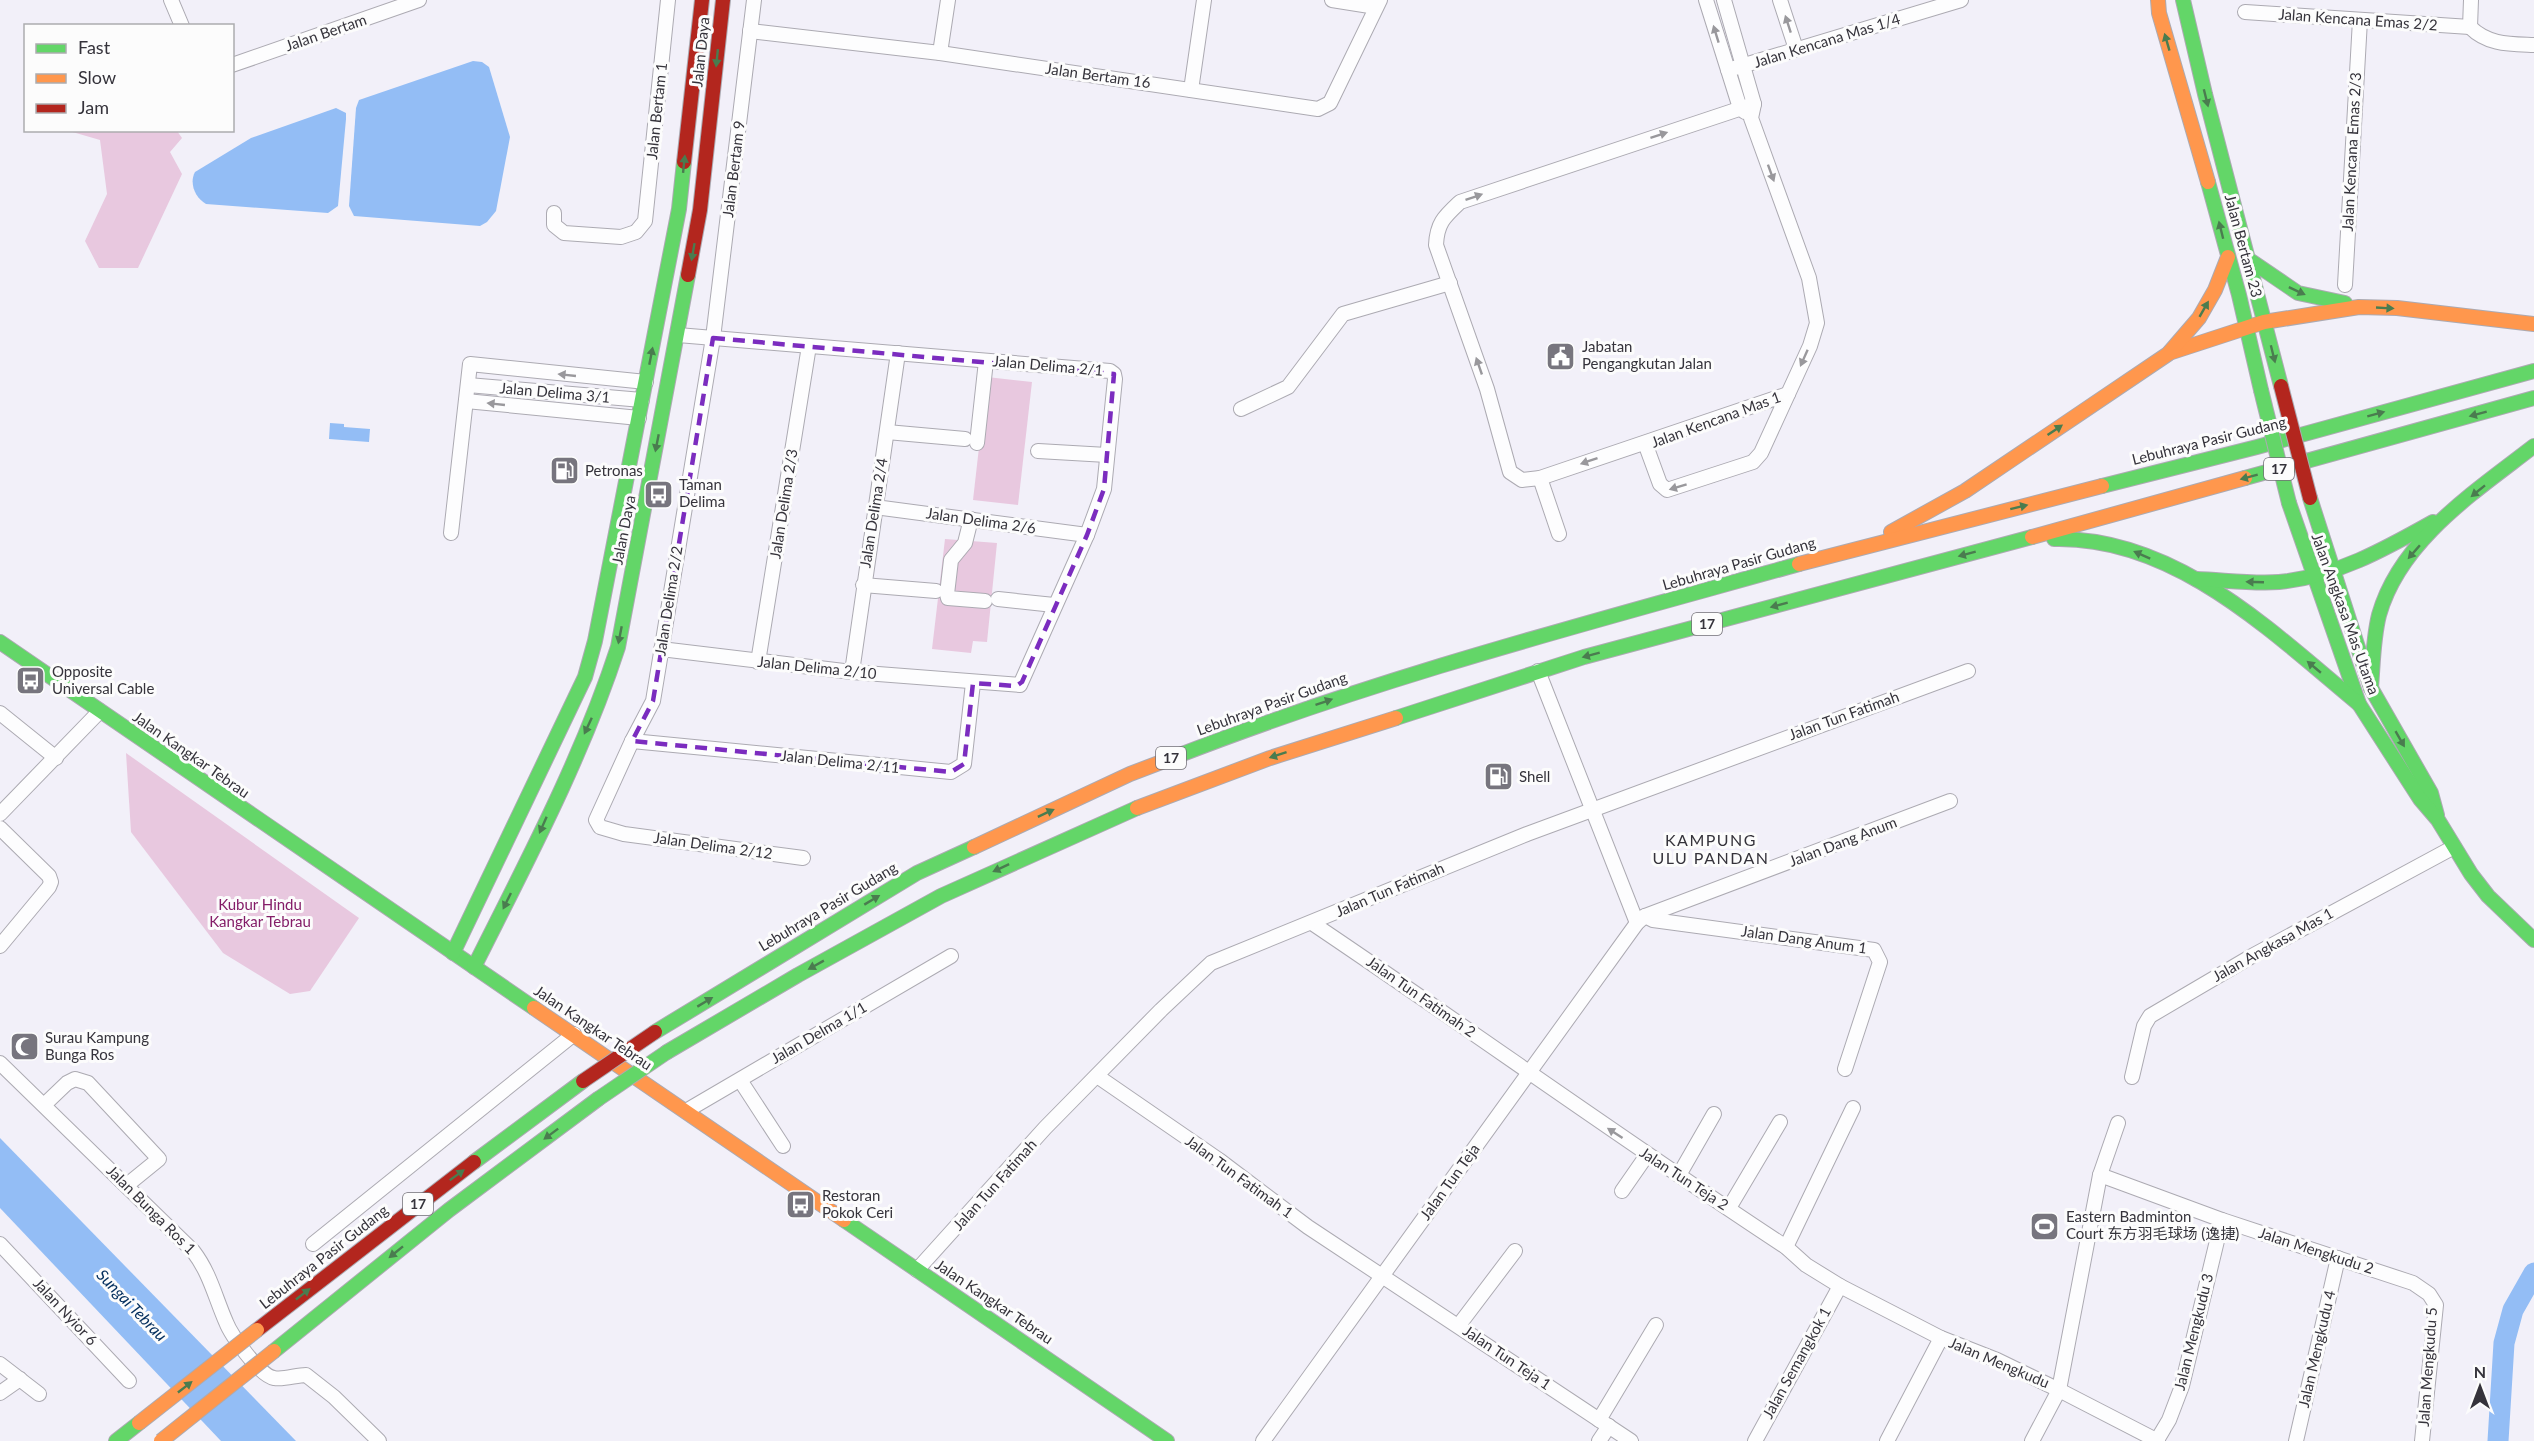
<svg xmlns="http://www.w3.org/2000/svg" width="2534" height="1441" font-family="Lato,'Noto Sans SC',sans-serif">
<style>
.green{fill:#e8c8df}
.water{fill:#93bdf5}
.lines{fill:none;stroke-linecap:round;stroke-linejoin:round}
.river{stroke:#93bdf5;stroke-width:21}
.street-casing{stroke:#acaab2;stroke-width:16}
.fast-casing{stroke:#acaab2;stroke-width:16}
.slow-casing{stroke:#acaab2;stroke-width:16}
.jam-casing{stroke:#acaab2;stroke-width:16}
.street{stroke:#fdfdfe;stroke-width:14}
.fast{stroke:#63d668;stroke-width:14}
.slow{stroke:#ff974d;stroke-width:14}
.jam{stroke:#b3261e;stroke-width:14}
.fast-bridge-casing{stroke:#acaab2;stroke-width:16;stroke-linecap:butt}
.slow-bridge-casing{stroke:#acaab2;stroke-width:16;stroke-linecap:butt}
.jam-bridge-casing{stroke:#acaab2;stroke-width:16;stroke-linecap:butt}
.fast-bridge{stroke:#63d668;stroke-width:14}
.slow-bridge{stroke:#ff974d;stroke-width:14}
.jam-bridge{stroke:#b3261e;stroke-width:14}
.oneway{fill:#99989c}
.oneway2{fill:#4a7c4f}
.marked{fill:none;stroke:#7b2cbf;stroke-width:4.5;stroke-dasharray:12 8;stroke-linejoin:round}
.labels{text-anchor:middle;stroke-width:6;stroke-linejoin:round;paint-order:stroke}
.shield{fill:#fcfcfc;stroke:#716f75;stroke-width:1.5}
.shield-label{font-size:14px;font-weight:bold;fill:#35333b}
.street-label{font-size:15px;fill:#35333b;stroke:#fcfcfc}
.poi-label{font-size:15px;fill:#35333b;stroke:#fcfcfc;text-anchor:start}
.park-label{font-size:15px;fill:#841d68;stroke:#fcfcfc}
.neighbourhood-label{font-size:16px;letter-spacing:1.5px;fill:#35333b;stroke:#fcfcfc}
.water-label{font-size:16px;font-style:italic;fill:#032e5d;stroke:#fcfcfc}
</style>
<rect width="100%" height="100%" fill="#f2f0f9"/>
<g class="green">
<path d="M69,131H177L182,138L170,152L182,174L138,268H99L85,241L107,194L100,140Z"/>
<path d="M987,377L1032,382L1018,505L973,500Z"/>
<path d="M945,539L997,543L987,642L973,641L971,653L932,649Z"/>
<path d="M126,753L359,918L310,991L290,994L223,953L131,832Z"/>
</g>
<g class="water">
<path d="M473,61L482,62L489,67L510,137L496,211L487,222L480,226L354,216L349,206L356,108L359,100Z"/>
<path d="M336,108L346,113V119L338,206L328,213L206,204C195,198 189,183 195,172L251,138Z"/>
<path d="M330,423L344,424V427L370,429L369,442L329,439Z"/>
<path d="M0,1138L296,1441H221L0,1208Z"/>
</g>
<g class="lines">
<path class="river" d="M2498,1441L2504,1343L2513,1310L2534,1273"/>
<defs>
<g id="street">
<path d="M171,0L182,26"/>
<path d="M754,0L713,338L653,701L632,741L596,820L600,827L624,834L803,858"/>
<path d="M1332,0L1376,7"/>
<path d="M1706,0L1740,108L1745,112"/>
<path d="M1780,0L1796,49"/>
<path d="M2471,0L2470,27C2488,45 2510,44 2534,45"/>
<path d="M2245,12L2470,27"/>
<path d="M750,31L940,53L1318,109L1330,103L1380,0"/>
<path d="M940,53L948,0"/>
<path d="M232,65L419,0"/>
<path d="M1728,70L1961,0"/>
<path d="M1191,90L1204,0"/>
<path d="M1754,104L1460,202C1444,217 1437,223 1436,245L1487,389L1510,472L1522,480L1540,478L1788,394"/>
<path d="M554,213V225L564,233L621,237L636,232L645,221L668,0"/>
<path d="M2345,285L2360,20"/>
<path d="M468,385L642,400"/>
<path d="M466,401L639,418"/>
<path d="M1241,409L1288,387L1343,314L1450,283"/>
<path d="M887,432L965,439"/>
<path d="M977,443L986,361"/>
<path d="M1645,443L1660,484L1667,490L1753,462L1761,453L1810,346L1817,323L1809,278L1751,118L1754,104L1724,0"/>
<path d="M1038,451L1107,455"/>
<path d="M1540,478L1559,534"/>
<path d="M875,507L1087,535"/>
<path d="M971,519L965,543L951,560L947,594L948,598L985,601"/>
<path d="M451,533L470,364L646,382"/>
<path d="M863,585L936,591"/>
<path d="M998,599L1054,605"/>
<path d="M661,649L852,672L1020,685L1087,535L1104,489L1115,379L1114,374L1110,371L678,335"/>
<path d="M758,662L809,346"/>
<path d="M1538,671L1637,923"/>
<path d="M852,672L898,353"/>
<path d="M0,713L56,758"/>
<path d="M632,741L951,772L964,764L973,683"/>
<path d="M0,814L100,711"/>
<path d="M0,828L49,876L51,882L49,887L0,946"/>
<path d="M1645,916L1653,920L1874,950L1880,962L1845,1069"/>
<path d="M1312,923C1471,1030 1626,1142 1786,1247L1806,1265L1840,1286L1941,1338L1997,1360L2059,1390L2158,1441"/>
<path d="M0,1063L193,1251C210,1273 215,1297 226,1322C231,1335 260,1376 274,1378C284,1380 296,1375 306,1375L334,1397L379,1441"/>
<path d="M1097,1076L1219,1160L1308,1227L1631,1441"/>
<path d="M2132,1077L2144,1026L2150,1016L2252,956L2454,847"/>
<path d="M740,1080L783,1146"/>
<path d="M44,1105L67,1083L75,1079L88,1083L159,1159L127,1185"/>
<path d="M686,1111L951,956"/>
<path d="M1679,1175L1714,1114"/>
<path d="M2100,1175L2222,1220L2413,1283L2429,1294L2436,1305L2422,1441"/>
<path d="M1622,1191L1647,1155"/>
<path d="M1729,1208L1780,1122"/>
<path d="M0,1244L129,1381"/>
<path d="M313,1244L574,1034"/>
<path d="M1786,1247L1853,1108"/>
<path d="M917,1270L1045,1128L1161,1010L1211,963L1527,834L1968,671"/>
<path d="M1459,1325L1515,1251"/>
<path d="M0,1364L39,1394"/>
<path d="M0,1393L20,1379"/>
<path d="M1599,1420L1656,1325"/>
<path d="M2157,1440L2169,1420L2182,1386L2222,1220"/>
<path d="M1263,1441L1637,923L1645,916L1950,801"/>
<path d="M1599,1441L1609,1426"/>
<path d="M1755,1441L1840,1286"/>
<path d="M1887,1441L1941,1338"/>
<path d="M2032,1441L2059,1390L2100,1175L2118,1123"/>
<path d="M2296,1441L2338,1258"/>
</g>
<g id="fast">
<path d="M2183,0L2205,94L2281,386"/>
<path d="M2208,182L2239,295L2261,390"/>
<path d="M2248,259L2298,293L2345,303"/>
<path d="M2245,478L2534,398"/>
<path d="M2102,486L2257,447L2534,371"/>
<path d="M2310,498L2371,688L2431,793L2437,815"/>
<path d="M2289,503L2359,704L2420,799L2438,820L2471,874L2488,896L2534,940"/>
<path d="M2054,539C2175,536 2272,632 2359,704"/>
<path d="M2196,579C2224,580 2252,584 2279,582C2335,577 2385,549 2433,522"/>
<path d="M0,642L534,1008"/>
<path d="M2371,688C2373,664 2373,639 2379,615C2400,540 2476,491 2534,446"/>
<path d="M1396,718L1584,657L2032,537"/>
<path d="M1172,758C1376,678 1588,623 1799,564"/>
<path d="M453,953L585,677L595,641L679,209L684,162"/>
<path d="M474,967C526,863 582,758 618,647L688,275"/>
<path d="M655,1032L917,873L974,847"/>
<path d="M667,1052L798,975L941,896L1137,808"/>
<path d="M474,1162L583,1081"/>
<path d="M844,1220L1167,1441"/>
<path d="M274,1351L449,1210L598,1099"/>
<path d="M116,1441L139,1423"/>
</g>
<g id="slow">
<path d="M2158,0L2159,13L2208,182"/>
<path d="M2169,353L2264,322L2359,307L2397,308L2534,324"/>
<path d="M1891,532L1965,491L2168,354L2199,318L2215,290L2228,257"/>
<path d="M2032,537L2245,478"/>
<path d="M1799,564L2102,486"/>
<path d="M1137,808L1270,758L1396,718"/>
<path d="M974,847L1130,774L1172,758"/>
<path d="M534,1008L844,1220"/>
</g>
<g id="jam">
<path d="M684,162L702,0"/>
<path d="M688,275L700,210L723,0"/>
<path d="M257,1330L474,1162"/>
</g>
</defs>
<use href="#street" class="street-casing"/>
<use href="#fast" class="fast-casing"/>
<use href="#slow" class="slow-casing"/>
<use href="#jam" class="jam-casing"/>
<use href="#street" class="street"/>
<use href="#fast" class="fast"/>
<use href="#slow" class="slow"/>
<use href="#jam" class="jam"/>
<defs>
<g id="fast-bridge">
<path d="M2261,390L2289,503"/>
<path d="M598,1099L667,1052"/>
</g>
<g id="slow-bridge">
<path d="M139,1423L257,1330"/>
<path d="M161,1441L274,1351"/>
</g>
<g id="jam-bridge">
<path d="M2281,386L2310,498"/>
<path d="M583,1081L655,1032"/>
</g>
</defs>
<use href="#fast-bridge" class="fast-bridge-casing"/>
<use href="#slow-bridge" class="slow-bridge-casing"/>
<use href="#jam-bridge" class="jam-bridge-casing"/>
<use href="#fast-bridge" class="fast-bridge"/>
<use href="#slow-bridge" class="slow-bridge"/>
<use href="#jam-bridge" class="jam-bridge"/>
</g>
<defs><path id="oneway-solid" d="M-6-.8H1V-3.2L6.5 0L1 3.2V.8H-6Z" transform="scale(1.5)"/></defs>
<g class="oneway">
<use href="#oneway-solid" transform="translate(1788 24) rotate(-108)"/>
<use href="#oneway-solid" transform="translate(1716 34) rotate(-107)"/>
<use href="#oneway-solid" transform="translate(1659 135) rotate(-18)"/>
<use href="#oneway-solid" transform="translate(1771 173) rotate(70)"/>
<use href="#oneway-solid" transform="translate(1474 197) rotate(-19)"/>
<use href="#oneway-solid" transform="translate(1804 358) rotate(114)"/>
<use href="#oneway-solid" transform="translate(1479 366) rotate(-109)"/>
<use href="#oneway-solid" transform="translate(567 375) rotate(-174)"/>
<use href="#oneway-solid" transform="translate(496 404) rotate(-174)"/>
<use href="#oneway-solid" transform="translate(1589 461) rotate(161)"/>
<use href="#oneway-solid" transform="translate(1678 487) rotate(163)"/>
<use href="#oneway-solid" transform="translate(1615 1133) rotate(-147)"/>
</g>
<g class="oneway2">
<use href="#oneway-solid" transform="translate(2167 42) rotate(-106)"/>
<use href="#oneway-solid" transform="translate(717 58) rotate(96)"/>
<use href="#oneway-solid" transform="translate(2206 98) rotate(76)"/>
<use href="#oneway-solid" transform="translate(684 164) rotate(-84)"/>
<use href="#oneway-solid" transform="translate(2221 230) rotate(-104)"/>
<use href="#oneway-solid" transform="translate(693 252) rotate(100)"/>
<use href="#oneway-solid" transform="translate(2297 291) rotate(25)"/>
<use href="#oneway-solid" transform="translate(2385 308) rotate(3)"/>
<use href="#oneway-solid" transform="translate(2204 309) rotate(-60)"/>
<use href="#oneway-solid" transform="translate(2273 354) rotate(76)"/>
<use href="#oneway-solid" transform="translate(651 356) rotate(-79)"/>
<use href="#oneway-solid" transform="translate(2376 414) rotate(-15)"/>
<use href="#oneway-solid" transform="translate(2478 414) rotate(165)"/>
<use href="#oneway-solid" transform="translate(2055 430) rotate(-34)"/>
<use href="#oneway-solid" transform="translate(657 443) rotate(101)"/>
<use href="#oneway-solid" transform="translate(2249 477) rotate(165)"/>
<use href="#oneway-solid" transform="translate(2478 491) rotate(141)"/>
<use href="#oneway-solid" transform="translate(2019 507) rotate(-14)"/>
<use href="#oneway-solid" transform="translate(2414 552) rotate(131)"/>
<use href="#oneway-solid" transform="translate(1967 554) rotate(165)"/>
<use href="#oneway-solid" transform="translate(2142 555) rotate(-156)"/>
<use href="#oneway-solid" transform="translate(2255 582) rotate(-178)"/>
<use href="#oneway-solid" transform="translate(1779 605) rotate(165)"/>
<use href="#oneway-solid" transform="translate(620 635) rotate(101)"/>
<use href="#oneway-solid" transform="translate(1591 655) rotate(165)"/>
<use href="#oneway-solid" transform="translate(2314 667) rotate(-140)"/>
<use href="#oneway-solid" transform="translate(1324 702) rotate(-19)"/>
<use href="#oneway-solid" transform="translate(588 726) rotate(115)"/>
<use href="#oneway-solid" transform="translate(2400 739) rotate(60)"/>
<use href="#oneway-solid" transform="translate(1278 755) rotate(162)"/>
<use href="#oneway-solid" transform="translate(1046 813) rotate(-25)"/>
<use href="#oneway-solid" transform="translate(543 825) rotate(114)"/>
<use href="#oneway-solid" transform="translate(1001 868) rotate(155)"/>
<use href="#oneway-solid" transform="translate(872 900) rotate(-31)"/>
<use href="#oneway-solid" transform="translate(507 901) rotate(116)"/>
<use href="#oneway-solid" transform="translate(816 965) rotate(151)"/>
<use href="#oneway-solid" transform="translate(705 1002) rotate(-31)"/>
<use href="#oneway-solid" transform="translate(551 1134) rotate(143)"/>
<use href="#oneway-solid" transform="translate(457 1175) rotate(-36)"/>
<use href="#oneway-solid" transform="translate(396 1252) rotate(141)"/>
<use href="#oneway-solid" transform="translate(303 1294) rotate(-38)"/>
<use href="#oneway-solid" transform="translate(185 1387) rotate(-38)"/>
</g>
<path class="marked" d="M713,338L1114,374L1104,489L1087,535L1022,682L1016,686L973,683L964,764L951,772L632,741L653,701Z"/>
<defs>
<symbol id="civic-square" viewBox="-11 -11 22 22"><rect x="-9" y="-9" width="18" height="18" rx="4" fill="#77757e" stroke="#fcfcfc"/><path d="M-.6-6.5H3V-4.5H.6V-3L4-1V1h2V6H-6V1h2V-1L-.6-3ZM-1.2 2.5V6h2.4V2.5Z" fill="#fff"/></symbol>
<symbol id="fuel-square" viewBox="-11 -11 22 22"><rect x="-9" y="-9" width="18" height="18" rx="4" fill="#77757e" stroke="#fcfcfc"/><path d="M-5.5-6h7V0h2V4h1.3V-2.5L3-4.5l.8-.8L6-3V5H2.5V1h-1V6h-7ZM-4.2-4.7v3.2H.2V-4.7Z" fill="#fff"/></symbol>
<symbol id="bus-square" viewBox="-11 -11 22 22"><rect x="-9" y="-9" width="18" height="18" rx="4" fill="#77757e" stroke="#fcfcfc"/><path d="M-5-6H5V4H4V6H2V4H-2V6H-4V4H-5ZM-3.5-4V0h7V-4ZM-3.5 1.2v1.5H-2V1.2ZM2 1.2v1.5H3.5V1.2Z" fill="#fff"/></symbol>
<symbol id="mosque-square" viewBox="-11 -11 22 22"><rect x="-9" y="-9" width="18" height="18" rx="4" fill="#77757e" stroke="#fcfcfc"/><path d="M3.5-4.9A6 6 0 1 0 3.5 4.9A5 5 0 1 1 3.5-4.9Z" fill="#fff"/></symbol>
<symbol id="stadium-square" viewBox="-11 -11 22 22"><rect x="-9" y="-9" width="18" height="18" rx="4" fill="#77757e" stroke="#fcfcfc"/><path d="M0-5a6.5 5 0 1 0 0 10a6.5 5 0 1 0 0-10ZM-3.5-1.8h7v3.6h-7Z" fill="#fff"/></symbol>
</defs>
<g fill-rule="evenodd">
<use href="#civic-square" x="1544" y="340" width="33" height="33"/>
<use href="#fuel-square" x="548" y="454" width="33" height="33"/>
<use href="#bus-square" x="642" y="478" width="33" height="33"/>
<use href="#bus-square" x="14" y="664" width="33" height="33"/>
<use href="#fuel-square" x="1482" y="760" width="33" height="33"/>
<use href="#mosque-square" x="8" y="1030" width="33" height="33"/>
<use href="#bus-square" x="784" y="1188" width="33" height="33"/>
<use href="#stadium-square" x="2028" y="1210" width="33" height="33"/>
</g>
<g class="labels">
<g class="shield">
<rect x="2264" y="458" width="30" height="22" rx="4.5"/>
<rect x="1692" y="613" width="30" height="22" rx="4.5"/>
<rect x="1156" y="747" width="30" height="22" rx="4.5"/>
<rect x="403" y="1193" width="30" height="22" rx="4.5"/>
</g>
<g class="shield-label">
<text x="2279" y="474">17</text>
<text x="1707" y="629">17</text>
<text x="1171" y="763">17</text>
<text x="418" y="1209">17</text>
</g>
<g class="street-label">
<text transform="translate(2358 20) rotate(4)" y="5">Jalan Kencana Emas 2/2</text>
<text transform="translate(326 33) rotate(-19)" y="5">Jalan Bertam</text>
<text transform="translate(1827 41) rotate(-17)" y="5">Jalan Kencana Mas 1/4</text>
<text transform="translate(701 52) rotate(-84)" y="5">Jalan Daya</text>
<text transform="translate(1098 76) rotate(8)" y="5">Jalan Bertam 16</text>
<text transform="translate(657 111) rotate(-84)" y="5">Jalan Bertam 1</text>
<text transform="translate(2352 152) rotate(-87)" y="5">Jalan Kencana Emas 2/3</text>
<text transform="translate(734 169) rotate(-83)" y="5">Jalan Bertam 9</text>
<text transform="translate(2243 246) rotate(75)" y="5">Jalan Bertam 23</text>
<text transform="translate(1048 366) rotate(5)" y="5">Jalan Delima 2/1</text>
<text transform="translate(555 393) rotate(5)" y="5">Jalan Delima 3/1</text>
<text transform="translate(1716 420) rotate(-20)" y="5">Jalan Kencana Mas 1</text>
<text transform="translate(2209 441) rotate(-14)" y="5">Lebuhraya Pasir Gudang</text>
<text transform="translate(784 504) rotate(-81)" y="5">Jalan Delima 2/3</text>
<text transform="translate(874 513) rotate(-81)" y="5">Jalan Delima 2/4</text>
<text transform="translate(981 521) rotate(8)" y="5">Jalan Delima 2/6</text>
<text transform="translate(624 530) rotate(-79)" y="5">Jalan Daya</text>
<text transform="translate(1739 564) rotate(-16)" y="5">Lebuhraya Pasir Gudang</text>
<text transform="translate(669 601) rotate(-81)" y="5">Jalan Delima 2/2</text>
<text transform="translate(2345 614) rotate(70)" y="5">Jalan Angkasa Mas Utama</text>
<text transform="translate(817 668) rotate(6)" y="5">Jalan Delima 2/10</text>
<text transform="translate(1272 704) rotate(-20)" y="5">Lebuhraya Pasir Gudang</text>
<text transform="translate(1844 716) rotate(-20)" y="5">Jalan Tun Fatimah</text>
<text transform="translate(191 755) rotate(35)" y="5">Jalan Kangkar Tebrau</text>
<text transform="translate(840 762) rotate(6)" y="5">Jalan Delima 2/11</text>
<text transform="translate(1843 842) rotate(-21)" y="5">Jalan Dang Anum</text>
<text transform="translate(713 846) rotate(8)" y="5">Jalan Delima 2/12</text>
<text transform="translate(1390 890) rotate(-23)" y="5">Jalan Tun Fatimah</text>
<text transform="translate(828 907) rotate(-31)" y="5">Lebuhraya Pasir Gudang</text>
<text transform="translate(1804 940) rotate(8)" y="5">Jalan Dang Anum 1</text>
<text transform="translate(2273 945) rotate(-29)" y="5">Jalan Angkasa Mas 1</text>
<text transform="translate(1421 997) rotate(35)" y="5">Jalan Tun Fatimah 2</text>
<text transform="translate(593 1028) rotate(34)" y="5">Jalan Kangkar Tebrau</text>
<text transform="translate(819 1033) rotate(-30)" y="5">Jalan Delma 1/1</text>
<text transform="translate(1239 1177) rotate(36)" y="5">Jalan Tun Fatimah 1</text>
<text transform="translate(1684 1179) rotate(33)" y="5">Jalan Tun Teja 2</text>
<text transform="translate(1450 1182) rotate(-54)" y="5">Jalan Tun Teja</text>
<text transform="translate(995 1185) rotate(-48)" y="5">Jalan Tun Fatimah</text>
<text transform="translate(151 1210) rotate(45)" y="5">Jalan Bunga Ros 1</text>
<text transform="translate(2316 1251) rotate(18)" y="5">Jalan Mengkudu 2</text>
<text transform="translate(324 1257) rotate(-38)" y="5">Lebuhraya Pasir Gudang</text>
<text transform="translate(994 1302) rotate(34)" y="5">Jalan Kangkar Tebrau</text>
<text transform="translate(65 1312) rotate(47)" y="5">Jalan Nyior 6</text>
<text transform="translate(2194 1332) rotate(-76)" y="5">Jalan Mengkudu 3</text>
<text transform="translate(2317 1349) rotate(-77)" y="5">Jalan Mengkudu 4</text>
<text transform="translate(1507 1358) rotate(34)" y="5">Jalan Tun Teja 1</text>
<text transform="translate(1797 1363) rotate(-61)" y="5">Jalan Semangkok 1</text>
<text transform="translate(1999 1363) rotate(23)" y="5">Jalan Mengkudu</text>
<text transform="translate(2428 1367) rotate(-86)" y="5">Jalan Mengkudu 5</text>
</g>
<g class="poi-label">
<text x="1582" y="352">Jabatan<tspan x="1582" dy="17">Pengangkutan Jalan</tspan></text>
<text x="585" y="476">Petronas</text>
<text x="679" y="490">Taman<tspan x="679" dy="17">Delima</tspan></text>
<text x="52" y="677">Opposite<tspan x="52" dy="17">Universal Cable</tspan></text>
<text x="1519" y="782">Shell</text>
<text x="45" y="1043">Surau Kampung<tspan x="45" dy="17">Bunga Ros</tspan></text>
<text x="822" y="1201">Restoran<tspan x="822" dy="17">Pokok Ceri</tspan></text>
<text x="2066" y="1222">Eastern Badminton<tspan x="2066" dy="17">Court 东方羽毛球场 (逸捷)</tspan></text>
</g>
<g class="park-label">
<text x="260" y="910">Kubur Hindu<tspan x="260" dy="17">Kangkar Tebrau</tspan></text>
</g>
<g class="neighbourhood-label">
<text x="1711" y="846">KAMPUNG<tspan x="1711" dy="18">ULU PANDAN</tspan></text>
</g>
<g class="water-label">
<text transform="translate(132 1305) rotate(46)" y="6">Sungai Tebrau</text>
</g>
</g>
<rect x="24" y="24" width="210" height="108" fill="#fcfcfc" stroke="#acacaf" stroke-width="1.5"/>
<rect x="36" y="44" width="30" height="9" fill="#63d668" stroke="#acacaf" stroke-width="1.5"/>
<text x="78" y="54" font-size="18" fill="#35333b">Fast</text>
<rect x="36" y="74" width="30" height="9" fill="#ff974d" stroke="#acacaf" stroke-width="1.5"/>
<text x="78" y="84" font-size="18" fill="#35333b">Slow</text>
<rect x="36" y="104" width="30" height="9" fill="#b3261e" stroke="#acacaf" stroke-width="1.5"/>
<text x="78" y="114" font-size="18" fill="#35333b">Jam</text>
<g transform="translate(2480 1387)" stroke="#fcfcfc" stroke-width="4.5" paint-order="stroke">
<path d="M0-4.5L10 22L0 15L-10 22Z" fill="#35333b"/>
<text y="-9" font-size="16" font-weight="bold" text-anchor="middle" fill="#35333b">N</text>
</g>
</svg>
